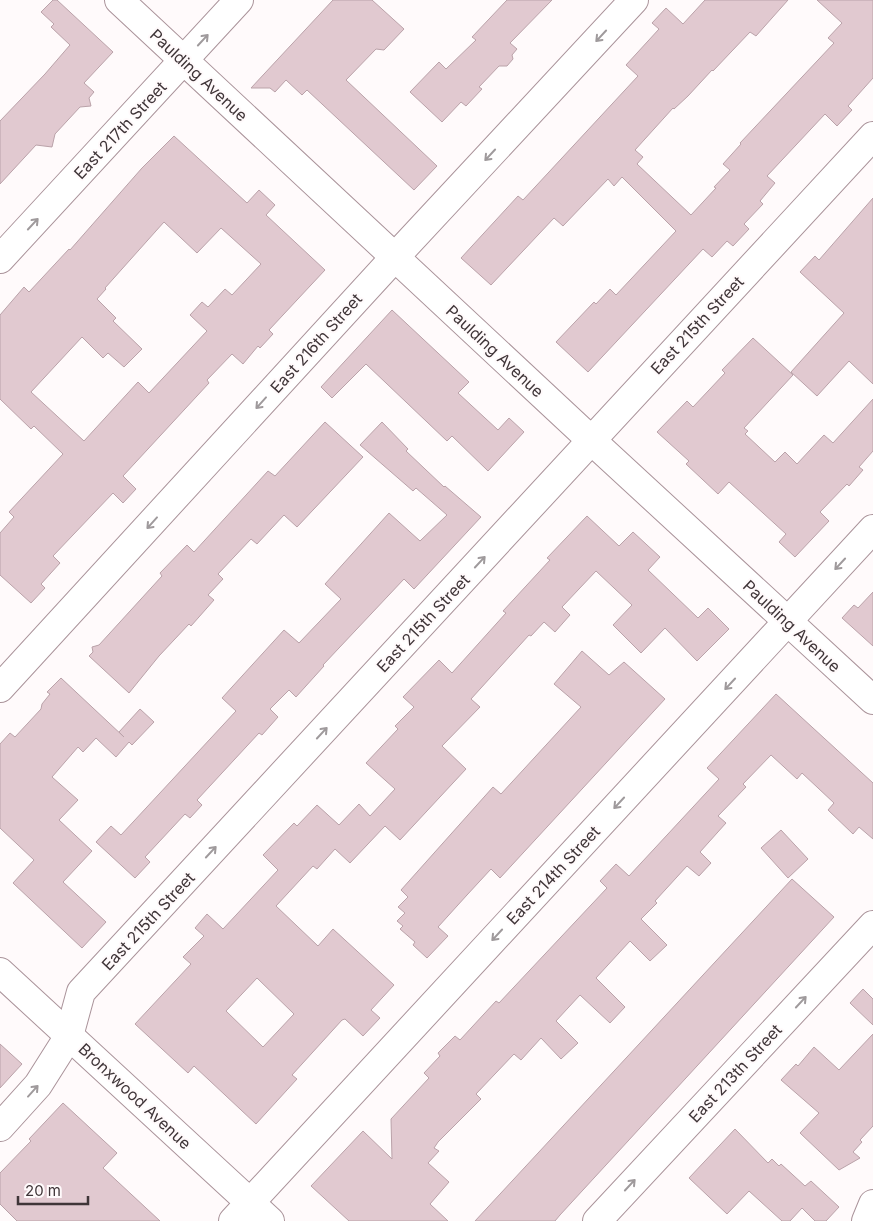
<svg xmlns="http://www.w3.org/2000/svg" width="873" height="1221" font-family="Inter,sans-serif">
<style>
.building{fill:#e1c9d0;stroke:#baa2a9;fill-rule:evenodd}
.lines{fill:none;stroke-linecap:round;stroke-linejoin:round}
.street-casing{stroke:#aa939a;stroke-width:30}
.secondary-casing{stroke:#aa939a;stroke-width:30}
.street{stroke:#fff;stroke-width:28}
.secondary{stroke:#fff;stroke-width:28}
.oneway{stroke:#9f9a9c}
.labels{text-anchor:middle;stroke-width:4;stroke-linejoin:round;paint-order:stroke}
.street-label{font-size:16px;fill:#3f3538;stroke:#fffafb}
</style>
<rect width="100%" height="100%" fill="#fffafb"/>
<g class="building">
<path d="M53,0H57L113,52L84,83L94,92L89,98L91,106L80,107L55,134L52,147L36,145L0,184V121L45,74L70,45L51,27L54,24L41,12Z"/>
<path d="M333,0H372L404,29L384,50L376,49L346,80L437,166L414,190L307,90L302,95L286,80L275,92L270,88H251Z"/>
<path d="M507,0H552L510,43L517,49L512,55L513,59L507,66H499L479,87L482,89L466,106L461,102L442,122L410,92L439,62L446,69L476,40L472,37Z"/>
<path d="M705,0H788L756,36L750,32L713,71L712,70L688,96L674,109L673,108L635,150L643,157L637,164L691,215L716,188L714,187L730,170L723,164L741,144L740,143L834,43L828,38L842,23L817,0H873V78L848,106L852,110L837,126L825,114L767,176L775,183L760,201L763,204L744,224L749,229L733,246L727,241L712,257L703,249L588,372L556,342L594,302L596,304L610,289L616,295L676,231L622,177L614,186L608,179L563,226L554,218L491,285L461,258L518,196L523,200L638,76L626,65L659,29L652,23L666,8L683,24Z"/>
<path d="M174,136L247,203L259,190L275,205L266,215L325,270L269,330L273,334L260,348L258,346L243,364L232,354L207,380L209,383L123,476L136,489L123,503L113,493L53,556L60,563L41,584L45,588L31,603L0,575V533L14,517L9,512L63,454L34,426L31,429L0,399V315L24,287L29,292L69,249L70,250L142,168ZM164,222L197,253L221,228L261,264L232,295L225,289L208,307L202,302L190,315L207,331L149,393L138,382L84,441L31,392L82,337L103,358L108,353L124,367L142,349L113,321L116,318L97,299L106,289L105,288Z"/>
<path d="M873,198V384L849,361L817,396L791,372L844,313L800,272L815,256L819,260Z"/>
<path d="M392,310L469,382L458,393L498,430L509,418L524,432L488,471L452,436L447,441L366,364L332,398L321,387Z"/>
<path d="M753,338L793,375L744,428L748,431L745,434L775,462L785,452L797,464L824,435L833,443L873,399V451L859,467L863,470L849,486L847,484L820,512L829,521L795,557L779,542L786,534L729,482L718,494L686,464L689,461L657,432L687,401L693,407L725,373L722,370Z"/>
<path d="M325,422L363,457L297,527L284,515L257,544L251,539L218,574L223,579L208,595L214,600L191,626L189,624L159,656L129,693L89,656L93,652L92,647L99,645L162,576L160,573L187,545L194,552L268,471L275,476Z"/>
<path d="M382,422L408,449L406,451L444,487L445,486L481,517L414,589L404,579L323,665L324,666L296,697L289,690L270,709L278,717L262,735L259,733L197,800L202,805L190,818L185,814L145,857L150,862L135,878L96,842L111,826L121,835L236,711L222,698L284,630L299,643L341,599L325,584L389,513L420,541L447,515L416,488L413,491L360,445Z"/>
<path d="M587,516L619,546L633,532L660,557L648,570L698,618L708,608L729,629L697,661L665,628L641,653L613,625L632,605L596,571L562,607L570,615L555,632L544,622L531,636L529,635L471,699L480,707L442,746L466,769L400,840L385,826L350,863L335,849L317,869L313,866L276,906L318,946L333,929L394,985L371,1010L380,1018L363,1036L345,1019L342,1020L292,1075L297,1079L256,1124L194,1066L188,1073L135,1024L191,964L183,957L204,936L195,928L207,914L223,929L278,870L263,855L294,823L297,826L317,805L339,825L359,804L370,816L395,789L366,763L398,729L395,726L414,707L403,697L439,660L452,673L506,613L503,611L550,560L547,558ZM257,978L294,1014L263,1047L226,1011Z"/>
<path d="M873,592V646L842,618L854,605L858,608Z"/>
<path d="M582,651L609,675L624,662L665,699L500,878L491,869L467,895L438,927L448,936L427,958L413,945L415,942L400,929L403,926L397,921L405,913L398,907L408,897L401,890L493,787L501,794L581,707L554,684Z"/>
<path d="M61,678L124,737L119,732L140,709L154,722L132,745L129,742L116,757L96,738L83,752L78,747L52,777L78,800L59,820L92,851L63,882L106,922L82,948L13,883L34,860L0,828V744L10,733L15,737L41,709L42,704L50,694L47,692Z"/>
<path d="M776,694L873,783V839L859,827L853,834L828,810L834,803L802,773L797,779L771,755L743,784L746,787L718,816L726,823L700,852L711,863L699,876L687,866L655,901L657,903L641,919L667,945L650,961L630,941L596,978L625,1007L610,1023L580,995L556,1021L578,1043L561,1059L541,1038L521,1060L514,1054L476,1094L481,1099L438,1142L434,1148L439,1151L428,1163L449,1182L430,1204L448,1221H349L311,1186L363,1131L392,1159L391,1119L429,1078L424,1073L440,1056L438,1053L455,1036L460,1040L496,1001L499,1003L607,888L600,881L616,864L629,876L719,779L707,768Z"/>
<path d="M781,830L808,859L788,878L761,848Z"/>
<path d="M792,879L834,917L560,1215L555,1221H475Z"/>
<path d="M863,989L873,999V1025L850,1003Z"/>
<path d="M873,1034V1126L860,1140L862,1142L853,1152L860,1158L839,1170L800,1133L819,1113L781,1080L796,1064L798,1066L814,1047L839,1070Z"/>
<path d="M0,1044L22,1064L0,1088Z"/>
<path d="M63,1103L117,1153L103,1168L160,1221H17L0,1204V1173L31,1141L29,1139Z"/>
<path d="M735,1129L768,1163L772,1159L779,1166L781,1164L805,1186L811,1181L839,1207L826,1221H815L802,1208L790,1221H782L749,1191L727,1214L689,1178Z"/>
</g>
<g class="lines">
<defs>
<g id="street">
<path d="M119,0L591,440L873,700"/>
<path d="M0,259L239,0"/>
<path d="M0,688L395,257L634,0"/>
<path d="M0,1127L38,1085L69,1036L81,992L873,136"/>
<path d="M233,1221L873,529"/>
<path d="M597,1221L873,925"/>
<path d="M866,1221L873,1204"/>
</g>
<path id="secondary" d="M0,972L270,1221"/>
</defs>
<use href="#street" class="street-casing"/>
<use href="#secondary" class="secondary-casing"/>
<use href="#street" class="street"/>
<use href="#secondary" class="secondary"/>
</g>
<defs><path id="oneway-shaft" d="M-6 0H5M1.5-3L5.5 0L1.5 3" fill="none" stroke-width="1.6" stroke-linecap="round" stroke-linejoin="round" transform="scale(1.25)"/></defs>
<g class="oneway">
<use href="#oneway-shaft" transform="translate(601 36) rotate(133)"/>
<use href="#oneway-shaft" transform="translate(203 40) rotate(-47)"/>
<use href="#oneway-shaft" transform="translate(490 155) rotate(133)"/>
<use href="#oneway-shaft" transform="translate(33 224) rotate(-47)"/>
<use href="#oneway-shaft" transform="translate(261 403) rotate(132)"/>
<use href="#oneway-shaft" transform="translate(152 523) rotate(132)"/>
<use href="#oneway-shaft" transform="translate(480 562) rotate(-47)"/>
<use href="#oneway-shaft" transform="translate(840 564) rotate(133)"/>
<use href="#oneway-shaft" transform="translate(730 684) rotate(133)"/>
<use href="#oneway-shaft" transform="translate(322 733) rotate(-47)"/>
<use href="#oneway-shaft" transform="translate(619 803) rotate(133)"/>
<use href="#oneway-shaft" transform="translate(211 852) rotate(-47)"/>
<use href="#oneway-shaft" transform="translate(497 935) rotate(133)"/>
<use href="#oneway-shaft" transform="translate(801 1002) rotate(-47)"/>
<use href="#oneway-shaft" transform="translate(33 1091) rotate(-48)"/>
<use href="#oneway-shaft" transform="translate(630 1185) rotate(-47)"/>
</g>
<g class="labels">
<g class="street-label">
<text transform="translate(199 75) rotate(43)" y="6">Paulding Avenue</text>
<text transform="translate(120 130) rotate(-47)" y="6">East 217th Street</text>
<text transform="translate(697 325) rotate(-47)" y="6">East 215th Street</text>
<text transform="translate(316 343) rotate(-48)" y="6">East 216th Street</text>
<text transform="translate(495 351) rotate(43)" y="6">Paulding Avenue</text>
<text transform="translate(423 623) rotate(-47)" y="6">East 215th Street</text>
<text transform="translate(792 626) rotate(43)" y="6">Paulding Avenue</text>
<text transform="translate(553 875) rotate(-47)" y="6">East 214th Street</text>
<text transform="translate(148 921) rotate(-47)" y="6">East 215th Street</text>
<text transform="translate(735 1073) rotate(-47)" y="6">East 213th Street</text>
<text transform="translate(135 1096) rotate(43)" y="6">Bronxwood Avenue</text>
</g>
</g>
<path d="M18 1196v8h70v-8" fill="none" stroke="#3f3538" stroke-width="2.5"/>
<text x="25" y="1196" font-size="15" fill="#3f3538" stroke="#fffafb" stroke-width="4" paint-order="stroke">20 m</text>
</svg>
